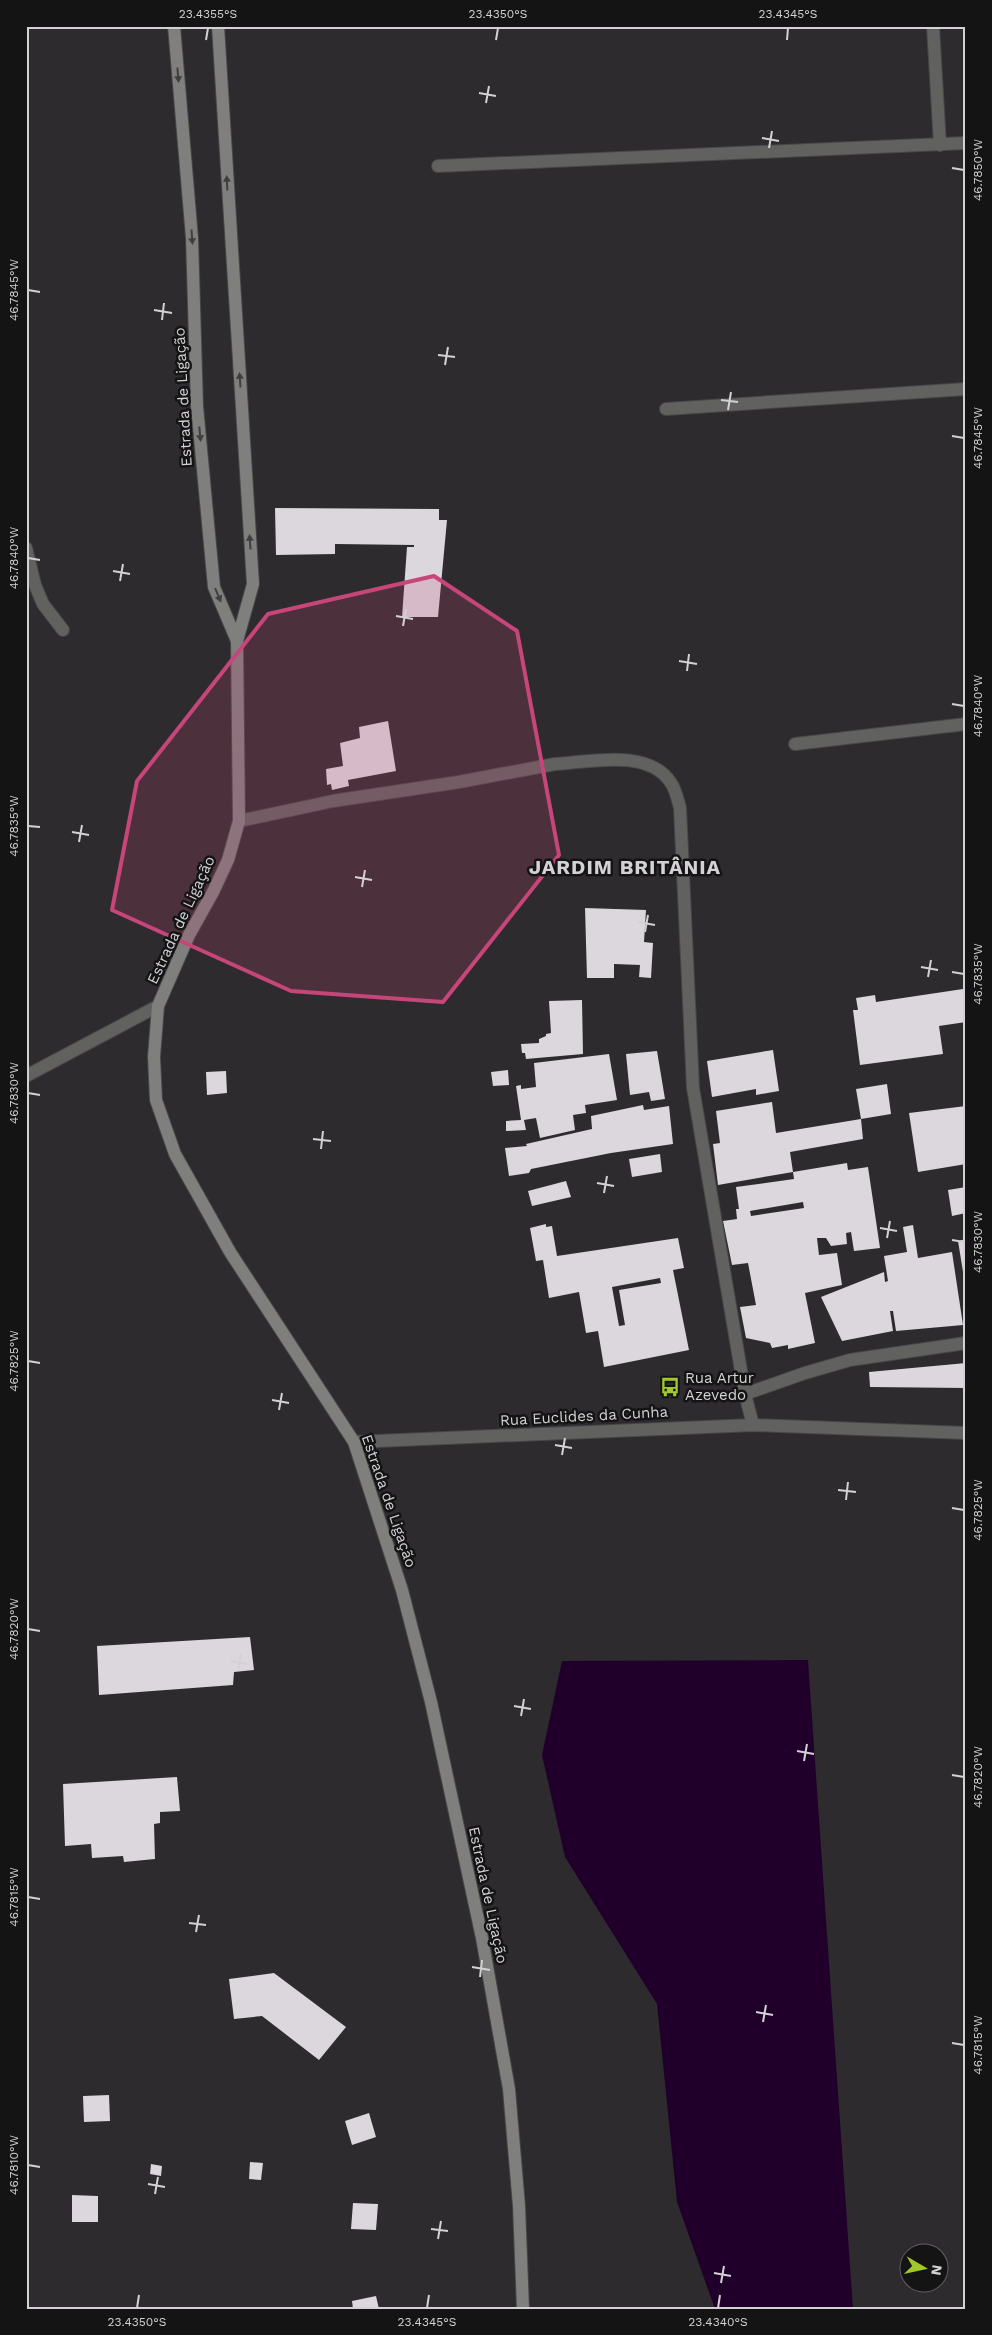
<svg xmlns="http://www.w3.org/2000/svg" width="992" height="2335" font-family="'Work Sans',sans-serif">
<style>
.water{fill:#20002a}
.building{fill:#dbd7dc;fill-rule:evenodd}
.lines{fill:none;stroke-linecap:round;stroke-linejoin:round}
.lane-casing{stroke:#484649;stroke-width:14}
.street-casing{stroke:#484649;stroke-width:14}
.secondary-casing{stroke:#484649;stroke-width:14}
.lane{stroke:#616260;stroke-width:12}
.street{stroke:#616260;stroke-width:12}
.secondary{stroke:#7f807d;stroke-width:12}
.oneway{fill:#3f3f3f}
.marked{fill:#c64679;fill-opacity:0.2;stroke:#c64679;stroke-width:4;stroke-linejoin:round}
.ticks{fill:none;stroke:#d3d1d4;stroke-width:2}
.labels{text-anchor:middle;stroke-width:5;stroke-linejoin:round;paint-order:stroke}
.street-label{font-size:15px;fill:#d3d1d4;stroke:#151415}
.poi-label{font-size:15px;fill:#d3d1d4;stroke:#151415;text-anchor:start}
.district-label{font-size:20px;font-weight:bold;letter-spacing:1px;fill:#d3d1d4;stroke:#151415}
.neatline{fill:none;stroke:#d3d1d4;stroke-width:2}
.ticks-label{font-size:12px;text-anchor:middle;fill:#d3d1d4}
</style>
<rect width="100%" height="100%" fill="#2d2b2e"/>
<path class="water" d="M808,1660L853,2309H715L677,2202L657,2004L565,1857L542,1755L562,1661Z"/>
<g class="building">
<path d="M275,508L439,509V520H447L438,617H402L407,547H414V545L335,544V554L276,555Z"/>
<path d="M388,721L396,771L348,780L349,786L332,790L331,784L327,785L326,769L343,766L340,743L360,738L359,727Z"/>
<path d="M585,908L646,910L644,942L653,943L651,978L639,977L640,965L614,964V978H587Z"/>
<path d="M963,989L966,1022L939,1026L943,1054L860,1065L853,1010H858L856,998L875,995L876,1002Z"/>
<path d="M582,1000L583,1054L526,1059L525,1053H522L521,1044L539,1043V1039L546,1036V1034L551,1033L549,1001Z"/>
<path d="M773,1050L779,1091L756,1095V1089L712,1097L707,1061Z"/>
<path d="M657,1051L665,1099L651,1101L649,1092L630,1095L626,1054Z"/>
<path d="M609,1054L617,1100L585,1105L586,1113L573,1115L575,1130L540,1138L536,1118L524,1120L526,1130L506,1131V1121L521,1120L516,1086L521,1085V1089L536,1087L534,1063Z"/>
<path d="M508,1070L509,1085L493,1086L491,1072Z"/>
<path d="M226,1071L227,1093L207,1095L206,1072Z"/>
<path d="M887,1084L891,1114L861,1119L856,1089Z"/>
<path d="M772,1102L776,1133L861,1119L863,1139L790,1152L793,1172L718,1185L713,1144L720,1143L716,1111Z"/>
<path d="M643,1105L644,1110L669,1106L673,1144L611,1153L531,1169L529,1173L509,1176L505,1148L527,1146L526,1144L592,1129L591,1116Z"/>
<path d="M966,1106V1164L918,1172L909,1113Z"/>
<path d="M660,1154L662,1172L632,1177L629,1159Z"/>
<path d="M847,1163L848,1170L868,1167L880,1248L854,1251L851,1232L846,1233L847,1244L831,1246L826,1238H817L819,1255L837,1253L842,1285L805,1293L815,1343L788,1349V1345L772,1348L770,1343L746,1338L740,1307L756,1305L748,1263L732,1265L723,1221L737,1219L736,1209H739L736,1187L794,1179L793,1172ZM803,1202L804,1208L751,1216L750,1211Z"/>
<path d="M566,1181L571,1197L532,1206L528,1191Z"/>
<path d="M966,1187V1213L952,1216L948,1190Z"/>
<path d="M546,1224V1227L552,1226L557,1256L678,1238L684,1268L673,1270L689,1350L604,1367L598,1331L586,1333L579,1292L549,1298L543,1260L536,1261L530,1228ZM660,1278L661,1283L619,1290L625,1325L619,1326L612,1287Z"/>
<path d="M913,1225L918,1258L952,1252L963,1325L896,1331L893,1311H890L893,1331L842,1341L821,1297L884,1272L885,1282L888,1281L884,1256L907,1252L903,1227Z"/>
<path d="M966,1239V1284H965L958,1241Z"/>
<path d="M966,1363V1388L870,1387L869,1372Z"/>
<path d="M250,1637L254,1670L234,1672L233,1685L99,1695L97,1646Z"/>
<path d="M177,1777L180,1811L160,1812V1823L154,1824L155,1859L124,1862L123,1856L92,1858L91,1844L65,1846L63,1784Z"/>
<path d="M274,1973L346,2027L319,2060L262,2016L234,2019L229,1979Z"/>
<path d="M109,2095L110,2121L84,2122L83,2096Z"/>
<path d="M369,2113L376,2137L352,2145L345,2121Z"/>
<path d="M250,2162L263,2163L261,2180L249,2179Z"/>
<path d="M151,2164L162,2166L161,2176L150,2174Z"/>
<path d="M72,2195L98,2196V2222H72Z"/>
<path d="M353,2203L378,2204L376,2230L351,2229Z"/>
<path d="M376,2296L379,2309H353L352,2301Z"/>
</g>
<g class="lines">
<defs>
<g id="lane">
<path d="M933,26L940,145"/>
<path d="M438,166L966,143"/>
<path d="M666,409L966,389"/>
<path d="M26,548L35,585L43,604L63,630"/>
<path d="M795,744L966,724"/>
<path d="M239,821L333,801L459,782L555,764"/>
</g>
<g id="street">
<path d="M555,764C589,762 649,748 671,783C676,790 678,801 680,808L693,1088L745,1394L753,1425"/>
<path d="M26,1076L158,1006"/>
<path d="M745,1394L805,1373L850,1360L966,1343"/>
<path d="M354,1442L753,1425L966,1433"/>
</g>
<g id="secondary">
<path d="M174,26L192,238L197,406L214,587L237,641"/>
<path d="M218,26L253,584L237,641L239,821L228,860L213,892L189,935L158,1006L154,1057L156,1100L175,1154L230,1252L354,1442L402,1590L431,1702L482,1938L509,2089L519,2206L523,2309"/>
</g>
</defs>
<use href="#lane" class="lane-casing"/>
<use href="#street" class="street-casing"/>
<use href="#secondary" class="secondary-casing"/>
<use href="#lane" class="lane"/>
<use href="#street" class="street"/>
<use href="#secondary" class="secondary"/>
</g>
<defs><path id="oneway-solid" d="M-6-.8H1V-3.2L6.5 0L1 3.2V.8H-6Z" transform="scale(1.25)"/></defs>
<g class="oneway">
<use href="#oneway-solid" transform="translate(178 75) rotate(85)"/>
<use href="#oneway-solid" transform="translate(227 183) rotate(-93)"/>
<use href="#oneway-solid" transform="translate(192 237) rotate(86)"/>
<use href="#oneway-solid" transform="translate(240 380) rotate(-94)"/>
<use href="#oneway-solid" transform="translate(200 434) rotate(85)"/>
<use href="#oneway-solid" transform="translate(250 542) rotate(-94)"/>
<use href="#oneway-solid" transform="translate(218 595) rotate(67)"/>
</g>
<path class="marked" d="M434,576L517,631L559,855L443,1002L291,991L112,910L137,781L268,614Z"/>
<path class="ticks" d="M206,40L208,28M496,40L498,28M787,40L788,28M479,93L496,96M486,103L489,86M762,138L779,141M769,148L772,131M952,168L964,170M28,290L40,292M154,310L172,313M162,320L164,303M438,355L455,357M445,365L448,347M721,400L738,402M728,410L731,392M952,436L964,438M28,558L40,560M113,571L130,574M120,581L123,564M396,616L413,619M403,626L406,609M679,661L697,664M687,671L689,654M952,704L964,706M28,826L40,827M72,832L89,835M79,842L82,825M355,877L372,880M362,887L365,870M638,922L655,925M645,932L648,915M921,967L938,970M952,972L964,974M928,977L931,960M28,1093L40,1095M313,1139L331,1141M321,1149L323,1131M597,1183L614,1186M604,1193L607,1176M880,1228L897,1231M887,1238L890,1221M952,1240L964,1242M28,1361L40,1363M272,1400L289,1403M279,1410L282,1393M555,1445L572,1448M562,1455L565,1438M838,1490L856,1492M846,1500L848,1482M952,1508L964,1510M28,1629L40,1631M231,1661L248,1664M238,1671L241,1654M514,1706L531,1709M521,1716L524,1699M797,1751L814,1754M804,1761L807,1744M952,1775L964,1777M28,1897L40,1899M189,1923L206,1925M196,1932L199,1915M472,1967L490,1970M480,1977L482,1960M756,2012L773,2015M763,2022L766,2005M952,2043L964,2045M28,2165L40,2167M148,2184L165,2187M155,2194L158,2177M431,2229L448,2231M438,2239L441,2221M714,2273L731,2276M721,2283L724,2266M137,2308L139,2295M427,2308L429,2295M718,2308L720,2295"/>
<defs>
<symbol id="bus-bare" viewBox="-9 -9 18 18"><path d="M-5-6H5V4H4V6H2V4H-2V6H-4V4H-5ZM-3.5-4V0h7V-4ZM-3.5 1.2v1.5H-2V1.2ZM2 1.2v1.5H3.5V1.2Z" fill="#a1c929" stroke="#151415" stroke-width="2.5" paint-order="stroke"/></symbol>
</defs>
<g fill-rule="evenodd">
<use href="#bus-bare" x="656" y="1373" width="28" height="28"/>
</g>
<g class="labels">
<g class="street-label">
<text transform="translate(183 397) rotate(-93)" y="5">Estrada de Ligação</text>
<text transform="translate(181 920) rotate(-65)" y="5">Estrada de Ligação</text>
<text transform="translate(584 1416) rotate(-3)" y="5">Rua Euclides da Cunha</text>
<text transform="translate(389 1501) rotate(71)" y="5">Estrada de Ligação</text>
<text transform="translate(488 1895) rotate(78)" y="5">Estrada de Ligação</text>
</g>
<g class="poi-label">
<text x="685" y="1383">Rua Artur<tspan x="685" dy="17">Azevedo</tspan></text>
</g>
<g class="district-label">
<text x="625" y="874">JARDIM BRITÂNIA</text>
</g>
</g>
<rect width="992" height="2335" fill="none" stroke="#151415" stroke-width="55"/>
<g transform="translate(924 2268) rotate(99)"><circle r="24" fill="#151415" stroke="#616061"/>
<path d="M0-4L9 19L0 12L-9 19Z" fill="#a1c929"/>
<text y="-8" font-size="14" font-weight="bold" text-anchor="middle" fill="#d3d1d4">N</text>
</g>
<rect x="28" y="28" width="936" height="2280" class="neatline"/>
<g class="ticks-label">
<text x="208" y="18">23.4355°S</text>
<text x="498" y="18">23.4350°S</text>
<text x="788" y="18">23.4345°S</text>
<text transform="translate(978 170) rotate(-90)" y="4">46.7850°W</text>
<text transform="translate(14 290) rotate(-90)" y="4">46.7845°W</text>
<text transform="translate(978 438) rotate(-90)" y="4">46.7845°W</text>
<text transform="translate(14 558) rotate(-90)" y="4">46.7840°W</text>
<text transform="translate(978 706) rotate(-90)" y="4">46.7840°W</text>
<text transform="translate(14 826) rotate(-90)" y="4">46.7835°W</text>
<text transform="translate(978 974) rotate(-90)" y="4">46.7835°W</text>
<text transform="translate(14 1093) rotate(-90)" y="4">46.7830°W</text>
<text transform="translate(978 1242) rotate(-90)" y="4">46.7830°W</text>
<text transform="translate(14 1361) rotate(-90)" y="4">46.7825°W</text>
<text transform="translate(978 1510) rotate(-90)" y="4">46.7825°W</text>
<text transform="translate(14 1629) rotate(-90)" y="4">46.7820°W</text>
<text transform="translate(978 1777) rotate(-90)" y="4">46.7820°W</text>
<text transform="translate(14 1897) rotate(-90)" y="4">46.7815°W</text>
<text transform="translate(978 2045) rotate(-90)" y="4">46.7815°W</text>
<text transform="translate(14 2165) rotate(-90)" y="4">46.7810°W</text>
<text x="137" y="2326">23.4350°S</text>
<text x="427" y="2326">23.4345°S</text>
<text x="718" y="2326">23.4340°S</text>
</g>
</svg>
